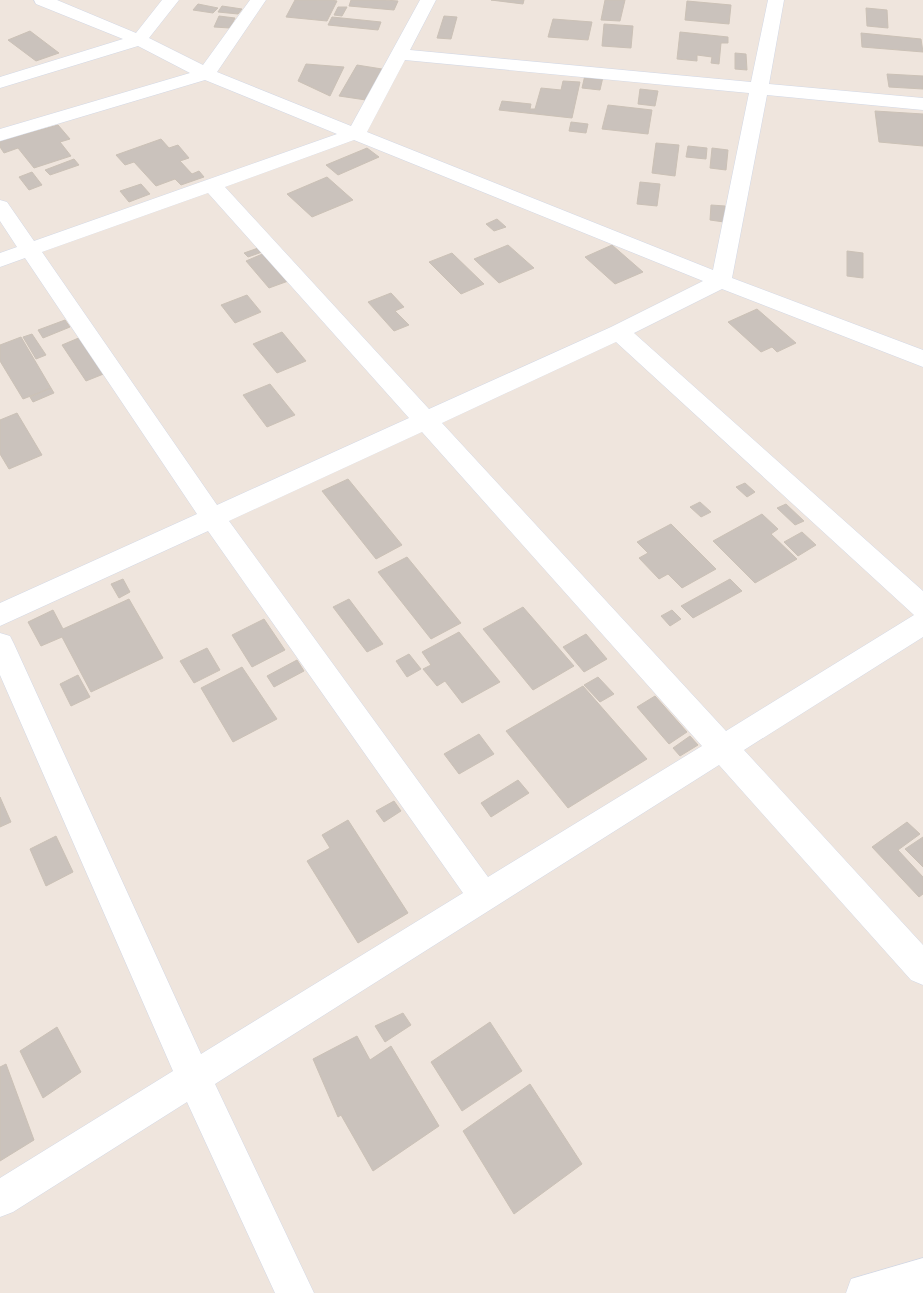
<svg xmlns="http://www.w3.org/2000/svg" width="923" height="1293" font-family="'Fira Sans',sans-serif">
<style>
.building{fill:#cac2bc;stroke:#cbc1b6}
.lines{fill:none;stroke-linecap:round;stroke-linejoin:round}
.minor-casing{stroke:#d2d8e6;stroke-width:1}
.minor{fill:#fff;fill-rule:evenodd}
</style>
<rect width="100%" height="100%" fill="#efe5dd"/>
<g class="building">
<path d="M295,0H331L337,1L327,21L286,17Z"/>
<path d="M351,0H385L398,1L394,10L349,6Z"/>
<path d="M491,0H524L523,4Z"/>
<path d="M605,0H625L620,21L601,20Z"/>
<path d="M687,1L731,5L729,24L685,20Z"/>
<path d="M198,4L218,8L213,13L193,10Z"/>
<path d="M222,6L242,9L238,14L218,12Z"/>
<path d="M338,7H347L342,16L334,15Z"/>
<path d="M866,8L887,10L888,28L867,26Z"/>
<path d="M219,16L235,18L230,28L214,27Z"/>
<path d="M444,16L457,17L451,39L437,38Z"/>
<path d="M332,17L381,22L378,30L328,25Z"/>
<path d="M553,19L592,22L588,40L548,37Z"/>
<path d="M604,24L633,26L631,48L602,46Z"/>
<path d="M30,31L59,53L36,61L8,40Z"/>
<path d="M680,32L728,37V43H721L719,64L711,63L712,57L697,55V61L677,59Z"/>
<path d="M861,33L921,39L923,52L862,47Z"/>
<path d="M735,53L746,54L747,70L735,69Z"/>
<path d="M306,64L344,67L330,96L298,81Z"/>
<path d="M357,65L382,69L366,100L339,96Z"/>
<path d="M887,74L923,76V89L889,87Z"/>
<path d="M585,75L603,77L600,90L582,88Z"/>
<path d="M563,81L580,82L572,118L499,110L502,101L531,104L530,109H535L541,88L561,90Z"/>
<path d="M640,89L658,91L655,106L638,104Z"/>
<path d="M608,105L652,110L648,134L602,129Z"/>
<path d="M875,111L923,114V146L879,142Z"/>
<path d="M571,122L588,124L586,133L569,131Z"/>
<path d="M58,125L70,139L60,142L71,156L34,168L18,148L4,153L0,147V141Z"/>
<path d="M161,139L169,148L178,145L189,158L180,161L192,174L199,171L204,177L181,185L175,179L156,186L134,162L125,165L116,155Z"/>
<path d="M656,143L679,145L675,176L652,173Z"/>
<path d="M688,146L707,148L706,159L686,157Z"/>
<path d="M367,148L379,157L338,175L326,165Z"/>
<path d="M712,148L728,150L726,170L710,168Z"/>
<path d="M74,159L79,165L50,175L45,170Z"/>
<path d="M32,172L42,185L29,190L19,177Z"/>
<path d="M327,177L353,200L312,217L287,194Z"/>
<path d="M640,182L660,184L657,206L637,204Z"/>
<path d="M141,184L150,194L129,202L120,191Z"/>
<path d="M711,205L725,206L724,222L710,220Z"/>
<path d="M497,219L506,227L494,231L486,224Z"/>
<path d="M508,245L534,268L499,283L474,259Z"/>
<path d="M612,245L643,272L615,284L585,257Z"/>
<path d="M261,247L265,251L248,257L244,253Z"/>
<path d="M847,251L863,253V278L847,276Z"/>
<path d="M267,252L291,280L269,288L246,261Z"/>
<path d="M452,253L484,284L461,294L429,262Z"/>
<path d="M391,293L404,307L395,311L409,325L394,331L368,302Z"/>
<path d="M247,295L261,312L235,323L221,305Z"/>
<path d="M757,309L796,343L777,352L772,347L761,352L728,322Z"/>
<path d="M65,320L70,327L43,338L38,330Z"/>
<path d="M282,332L306,361L277,373L253,344Z"/>
<path d="M32,334L46,355L36,359L23,337Z"/>
<path d="M21,337L51,388L23,399L0,361V345Z"/>
<path d="M81,337L106,373L86,381L62,345Z"/>
<path d="M270,384L295,415L267,427L243,395Z"/>
<path d="M51,388L54,393L33,402L30,397Z"/>
<path d="M17,413L42,455L9,469L0,454V420Z"/>
<path d="M348,479L402,545L376,559L322,491Z"/>
<path d="M745,483L755,492L747,497L736,487Z"/>
<path d="M700,502L711,512L701,517L690,507Z"/>
<path d="M786,504L804,521L795,525L777,508Z"/>
<path d="M762,514L778,529L771,534L797,559L755,583L713,541Z"/>
<path d="M671,524L716,569L682,588L668,574L659,579L639,558L648,553L637,542Z"/>
<path d="M802,532L816,545L798,556L784,542Z"/>
<path d="M407,557L461,623L431,639L378,572Z"/>
<path d="M123,579L130,592L119,598L111,584Z"/>
<path d="M730,579L742,591L693,618L681,606Z"/>
<path d="M129,599L163,658L91,692L62,637L41,646L28,622L53,610L63,629Z"/>
<path d="M349,599L383,644L367,652L333,607Z"/>
<path d="M523,607L574,666L533,690L483,629Z"/>
<path d="M672,610L681,619L670,626L661,616Z"/>
<path d="M264,619L285,650L252,667L232,635Z"/>
<path d="M459,632L500,682L462,703L445,681L437,686L423,669L431,665L422,652Z"/>
<path d="M586,634L607,659L584,672L563,647Z"/>
<path d="M207,648L220,670L194,683L180,661Z"/>
<path d="M409,654L421,669L407,677L396,661Z"/>
<path d="M297,660L304,671L274,687L267,676Z"/>
<path d="M242,667L277,719L233,742L201,688Z"/>
<path d="M78,675L90,697L71,706L60,684Z"/>
<path d="M598,677L614,694L600,702L584,685Z"/>
<path d="M583,686L647,759L568,808L506,731Z"/>
<path d="M655,696L687,732L669,744L637,707Z"/>
<path d="M479,734L494,754L459,774L444,754Z"/>
<path d="M690,736L698,745L680,756L673,748Z"/>
<path d="M518,780L529,793L491,817L481,803Z"/>
<path d="M0,797L11,822L0,827Z"/>
<path d="M394,801L401,811L384,822L376,811Z"/>
<path d="M348,820L408,913L358,943L307,861L330,848L322,835Z"/>
<path d="M907,822L920,834L898,850L923,877V894L919,897L872,847Z"/>
<path d="M56,836L73,872L46,886L30,849Z"/>
<path d="M923,837V867L905,849Z"/>
<path d="M403,1013L411,1025L385,1042L375,1026Z"/>
<path d="M490,1022L522,1071L462,1111L431,1062Z"/>
<path d="M57,1027L81,1072L43,1098L20,1051Z"/>
<path d="M357,1036L370,1060L391,1046L439,1126L373,1171L341,1115L338,1117L313,1059Z"/>
<path d="M6,1064L34,1140L0,1161V1067Z"/>
<path d="M530,1084L582,1164L514,1214L463,1131Z"/>
</g>
<g class="lines">
<defs>
<g id="minor">
<path d="M34,0H57L136,33L162,0H179L149,38L203,65L250,0H266L217,72L351,126L420,0H436L410,50L751,82L768,0H784L769,84L923,98V110L767,95L732,278L923,350V367L722,289L634,333L923,591V637L744,750L923,945V985L911,980L719,765L215,1084L314,1293H275L187,1102L13,1212L0,1217V1178L173,1071L0,675V633L10,636L14,644L201,1054L463,893L208,531L0,626V603L197,514L25,258L0,267V253L17,247L0,221V200L7,202L34,241L337,134L205,80L0,141V129L190,73L138,46L0,88V77L123,39L36,4ZM405,60L749,93L713,270L367,132ZM354,140L703,281L611,327L429,409L225,187ZM208,193L409,418L217,505L42,252ZM616,342L914,615L726,731L442,423ZM422,432L702,746L488,877L229,521Z"/>
<path d="M923,1258V1293H846L851,1279Z"/>
</g>
</defs>
<use href="#minor" class="minor-casing"/>
<use href="#minor" class="minor"/>
</g>
</svg>
